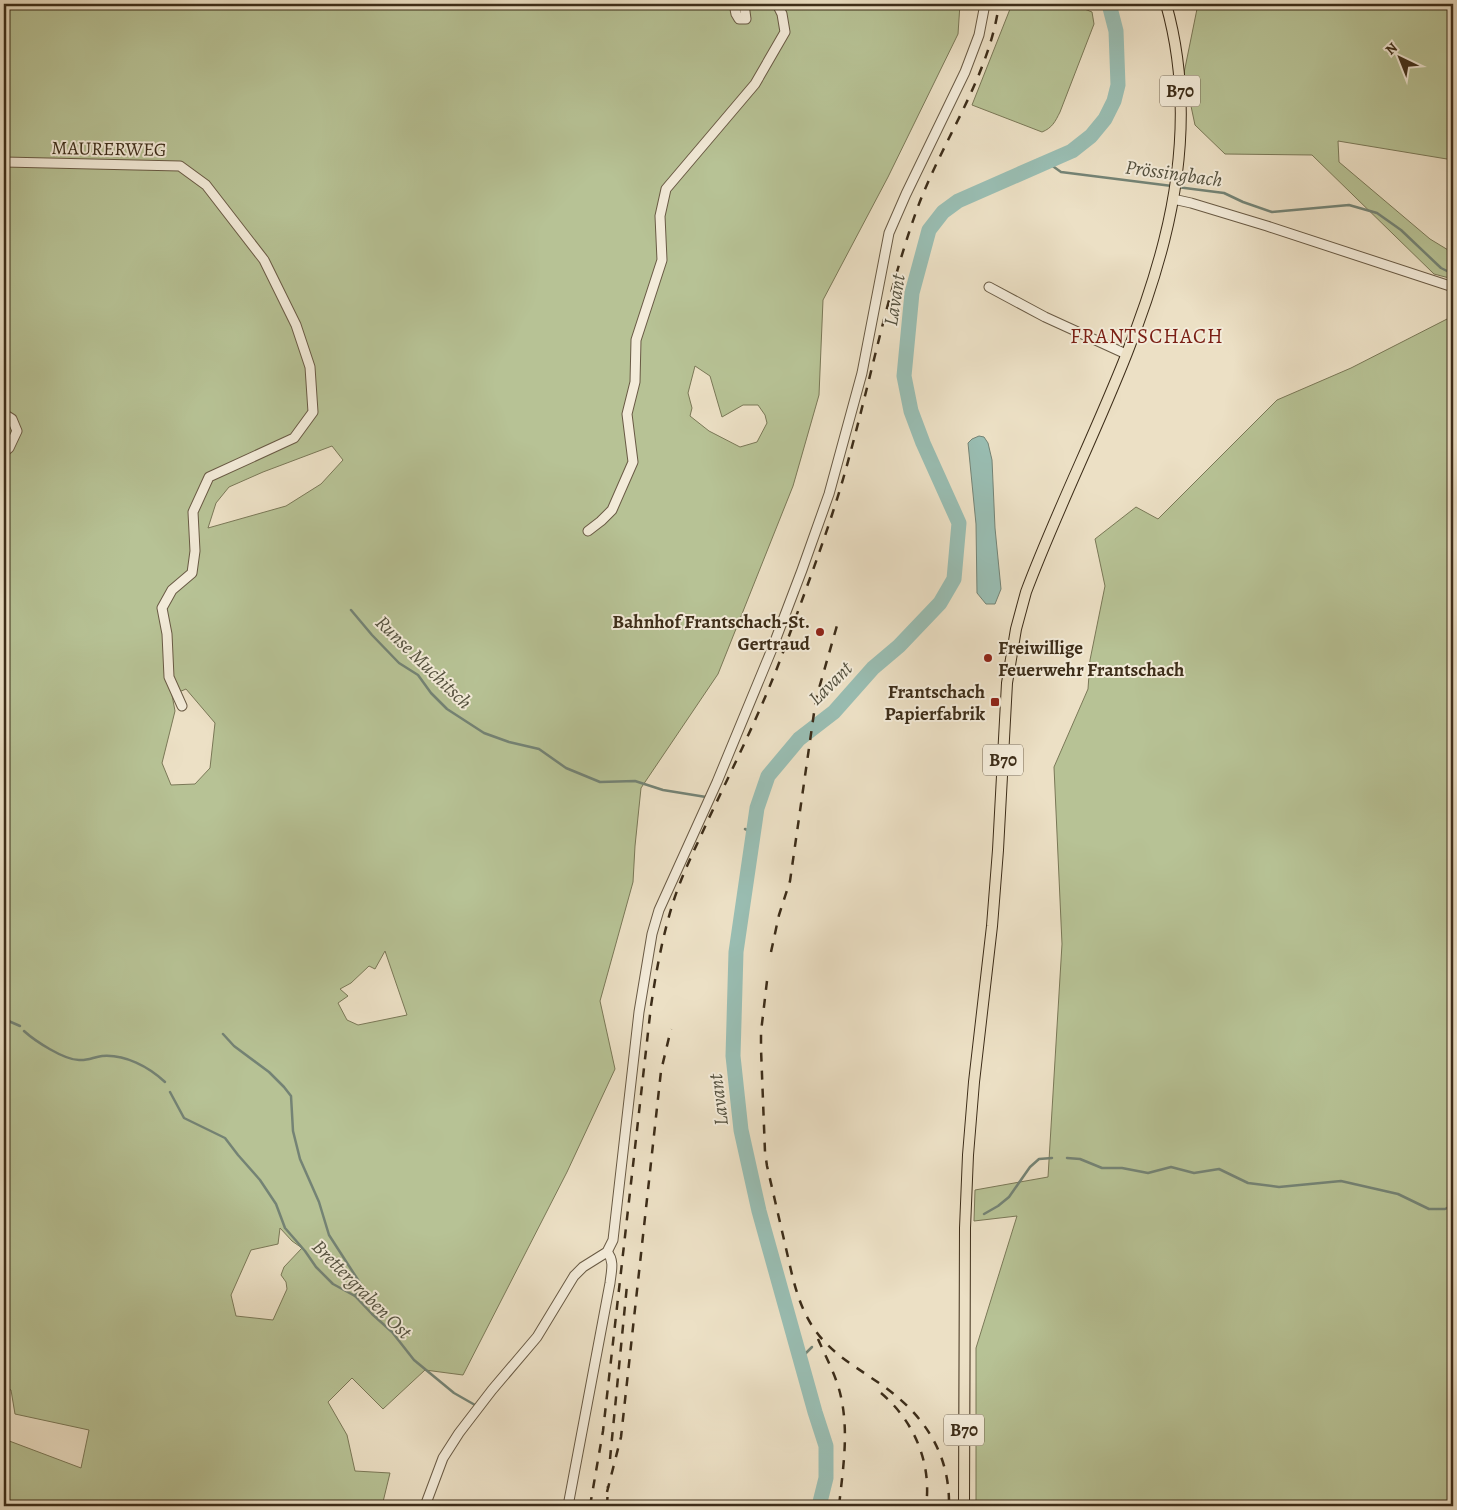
<svg xmlns="http://www.w3.org/2000/svg" width="1457" height="1510" font-family="Alegreya,serif">
<style>
.green{fill:#b7c295;stroke:#7a7857;fill-rule:evenodd}
.water{fill:#99bdb2;stroke:#748375}
.lines{fill:none;stroke-linecap:round;stroke-linejoin:round}
.stream{stroke:#748375;stroke-width:2.5}
.river{stroke:#99bdb2;stroke-width:15}
.minor-casing{stroke:#695a44;stroke-width:11}
.major-casing{stroke:#3d2d19;stroke-width:12}
.minor{stroke:#f3ebd9;stroke-width:9}
.major{stroke:#ece0c5;stroke-width:10}
.rail{stroke:#3d2d19;stroke-width:2.5;stroke-dasharray:9 9;stroke-linecap:butt}
.poi-dot{fill:#8f2418;stroke:#f3ebd9;stroke-width:2}
.labels{text-anchor:middle;stroke-width:4;stroke-linejoin:round;paint-order:stroke}
.shield{fill:#f3ebd9;stroke:#746653;stroke-width:1}
.shield-label{font-size:18px;font-weight:bold;fill:#3d2d19}
.street-label{font-size:19px;fill:#3d2d19;stroke:#f3ebd9}
.poi-label{font-size:19px;font-weight:bold;fill:#3d2d19;stroke:#f3ebd9;text-anchor:end}
.water-label{font-size:20px;font-style:italic;fill:#54513f;stroke:#f3ebd9}
.quarter-label{font-size:21px;letter-spacing:1px;fill:#7a1f14;stroke:#f3ebd9}
</style>
<rect width="100%" height="100%" fill="#ece0c5"/>
<filter id="stains"><feTurbulence type="fractalNoise" baseFrequency=".004" numOctaves="4"/><feColorMatrix values="0 0 0 0 .2 0 0 0 0 .09 0 0 0 0 .02 0 0 0 .5 -.17"/></filter>
<radialGradient id="worn" r=".72"><stop offset=".6" stop-color="#630" stop-opacity="0"/><stop offset="1" stop-color="#630" stop-opacity=".3"/></radialGradient>
<g class="green">
<path d="M4,4H960L958,34L888,177L823,300L819,395L793,486L718,674L641,788L635,846L633,882L600,1001L615,1069L567,1172L463,1375L425,1370L383,1409L352,1378L328,1402L347,1435L355,1471L390,1473L382,1506H4V1439L81,1468L89,1430L15,1414L11,1390L4,1386ZM695,366L710,376L722,417L743,405H758L765,415L767,423L757,442L740,447L709,431L690,416L692,408L688,393ZM332,446L343,460L321,484L286,506L208,528L216,503L229,487L263,472ZM186,689L215,723L210,768L195,784L171,785L162,763L175,711L172,695ZM385,951L407,1015L358,1025L347,1020L338,1003L348,996L340,989L351,983L369,966L375,969ZM280,1228L292,1241L302,1248L284,1267L281,1275L286,1282L287,1289L273,1320L236,1316L231,1295L251,1250L278,1244Z"/>
<path d="M1012,4H1072L1092,12L1094,24L1060,112C1055,122 1052,128 1042,132L972,105Z"/>
<path d="M1198,4H1453V160L1338,141L1339,162L1430,239L1453,253V279L1434,274L1312,155L1225,154L1195,125L1184,73Z"/>
<path d="M1449,318L1453,322V1506H976V1348L1017,1216L974,1221L975,1190L1048,1177L1062,944L1054,767L1088,689L1090,660L1105,586L1095,539L1136,507L1158,519L1277,400L1351,368Z"/>
</g>
<path class="water" d="M979,436L984,437L988,443L992,460L995,528L1001,589L995,604H986L977,593L976,524L968,443L972,439Z"/>
<g class="lines">
<g class="stream">
<path d="M1047,162L1061,172L1172,186"/>
<path d="M1177,187L1224,193L1243,202L1272,212L1349,205L1377,213L1401,230L1441,268L1453,274"/>
<path d="M351,610L372,635L399,663L418,675L431,693L447,709L484,733L509,742L539,749L566,768L600,782L635,781L663,790L706,797"/>
<path d="M745,829L754,833"/>
<path d="M4,1019L20,1026"/>
<path d="M24,1031C35,1041 64,1060 79,1060C87,1061 94,1057 102,1056C125,1054 149,1067 165,1082"/>
<path d="M223,1034L234,1046L269,1072L284,1087L291,1096L293,1131L300,1159L319,1202L329,1235L360,1283L355,1296"/>
<path d="M170,1092L184,1118L225,1138L238,1155L260,1180L276,1204L285,1228L305,1251L316,1267L333,1284L355,1296L372,1314L392,1332L414,1360L454,1393L475,1405"/>
<path d="M1067,1158L1080,1159L1102,1168H1122L1148,1173L1171,1167L1194,1173L1219,1169L1248,1183L1279,1187L1341,1181L1398,1194L1429,1209H1445L1453,1205"/>
<path d="M984,1214L998,1206L1009,1197L1030,1167L1039,1159L1052,1158"/>
<path d="M800,1359L812,1347"/>
</g>
<path class="river" d="M819,1506L826,1478V1446L815,1412L759,1211L741,1130L733,1056L736,952L757,808L768,776L799,739L834,712L873,668L899,646L940,603L954,579L959,523L923,443L911,411L904,376L912,293L929,230L943,212L958,201L1072,151L1091,136L1105,119L1114,101L1118,85L1116,31L1109,4"/>
<defs>
<g id="minor">
<path d="M734,4L736,14L739,19H746L744,4"/>
<path d="M4,162L180,166L206,185L264,260L296,325L310,367L313,412L294,438L209,477L193,512L195,551L192,573L172,590L162,608L167,634L169,677L182,706"/>
<path d="M1173,199L1191,203L1267,226L1453,287"/>
<path d="M989,287L1045,317L1126,354"/>
<path d="M4,414L12,419L17,431L9,448L4,452"/>
<path d="M588,531L601,521L612,510L633,462L627,414L635,382L636,340L662,260L660,216L666,189L755,84L785,32L782,14L777,4"/>
<path d="M425,1506L443,1458L459,1433L492,1390L537,1337L574,1276L583,1267L607,1252L613,1240L639,1012L652,934L659,910L717,782L772,649L802,570L829,494L862,373L889,233L906,194L965,72L979,35L985,4"/>
<path d="M568,1506L610,1283C611,1272 615,1261 607,1252"/>
</g>
<path id="major" d="M964,1506L965,1228L968,1155L974,1082L992,926L998,850L1007,683L1016,629L1026,592C1096,405 1225,213 1166,4"/>
</defs>
<use href="#minor" class="minor-casing"/>
<use href="#major" class="major-casing"/>
<use href="#minor" class="minor"/>
<use href="#major" class="major"/>
<g class="rail">
<path d="M771,952L779,915L790,881L816,699L838,622"/>
<path d="M767,981L761,1032V1049L765,1152L767,1166C773,1192 779,1218 785,1244C792,1274 797,1305 815,1330C831,1353 853,1365 876,1381C921,1411 950,1450 949,1506"/>
<path d="M818,1339C825,1355 834,1372 839,1389C850,1428 843,1468 839,1506"/>
<path d="M881,1393C914,1421 932,1463 926,1506"/>
<path d="M610,1459L627,1285"/>
<path d="M607,1492L621,1437L661,1071L671,1029"/>
<path d="M590,1506L603,1431L651,1006C656,972 662,939 672,906C681,876 696,847 709,818C736,761 764,705 785,647C808,583 833,519 850,454C872,373 888,291 916,212C941,142 989,78 999,4"/>
<path d="M607,1506L608,1486"/>
</g>
</g>
<g class="poi-dot">
<circle cx="820" cy="632" r="5"/>
<circle cx="988" cy="658" r="5"/>
<rect x="990" y="697" width="10" height="10" rx="2.5"/>
</g>
<g class="labels">
<g class="shield">
<rect x="1160" y="75.5" width="40" height="31" rx="4"/>
<rect x="983" y="744.5" width="40" height="31" rx="4"/>
<rect x="944" y="1414.5" width="40" height="31" rx="4"/>
</g>
<g class="shield-label">
<text x="1180" y="97">B70</text>
<text x="1003" y="766">B70</text>
<text x="964" y="1436">B70</text>
</g>
<g class="street-label">
<text transform="translate(109 148) rotate(1)" y="7">MAURERWEG</text>
</g>
<g class="poi-label">
<text x="810" y="628">Bahnhof Frantschach-St.<tspan x="810" dy="22">Gertraud</tspan></text>
<text x="998" y="654" text-anchor="start">Freiwillige<tspan x="998" dy="22">Feuerwehr Frantschach</tspan></text>
<text x="985" y="698">Frantschach<tspan x="985" dy="22">Papierfabrik</tspan></text>
</g>
<g class="water-label">
<text transform="translate(1174 173) rotate(8)" y="7">Prössingbach</text>
<text transform="translate(894 300) rotate(-81)" y="7">Lavant</text>
<text transform="translate(424 662) rotate(44)" y="7">Runse Muchitsch</text>
<text transform="translate(830 683) rotate(-45)" y="7">Lavant</text>
<text transform="translate(718 1100) rotate(-97)" y="7">Lavant</text>
<text transform="translate(362 1289) rotate(45)" y="7">Brettergraben Ost</text>
</g>
<g class="quarter-label">
<text x="1147" y="343">FRANTSCHACH</text>
</g>
</g>
<rect width="1457" height="1510" fill="none" stroke="#ece0c5" stroke-width="20"/>
<rect x="5" y="5" width="1447" height="1500" fill="none" stroke="#3d2d19" stroke-width="2.5"/>
<rect x="10" y="10" width="1437" height="1490" fill="none" stroke="#3d2d19"/>
<g transform="translate(1400 58) rotate(317)" stroke="#f3ebd9" stroke-width="4" paint-order="stroke">
<path d="M0-4L9 19L0 12L-9 19Z" fill="#3d2d19"/>
<text y="-8" font-size="14" font-weight="bold" text-anchor="middle" fill="#3d2d19">N</text>
</g>
<rect width="100%" height="100%" filter="url(#stains)"/>
<rect width="100%" height="100%" fill="url(#worn)"/>
</svg>
